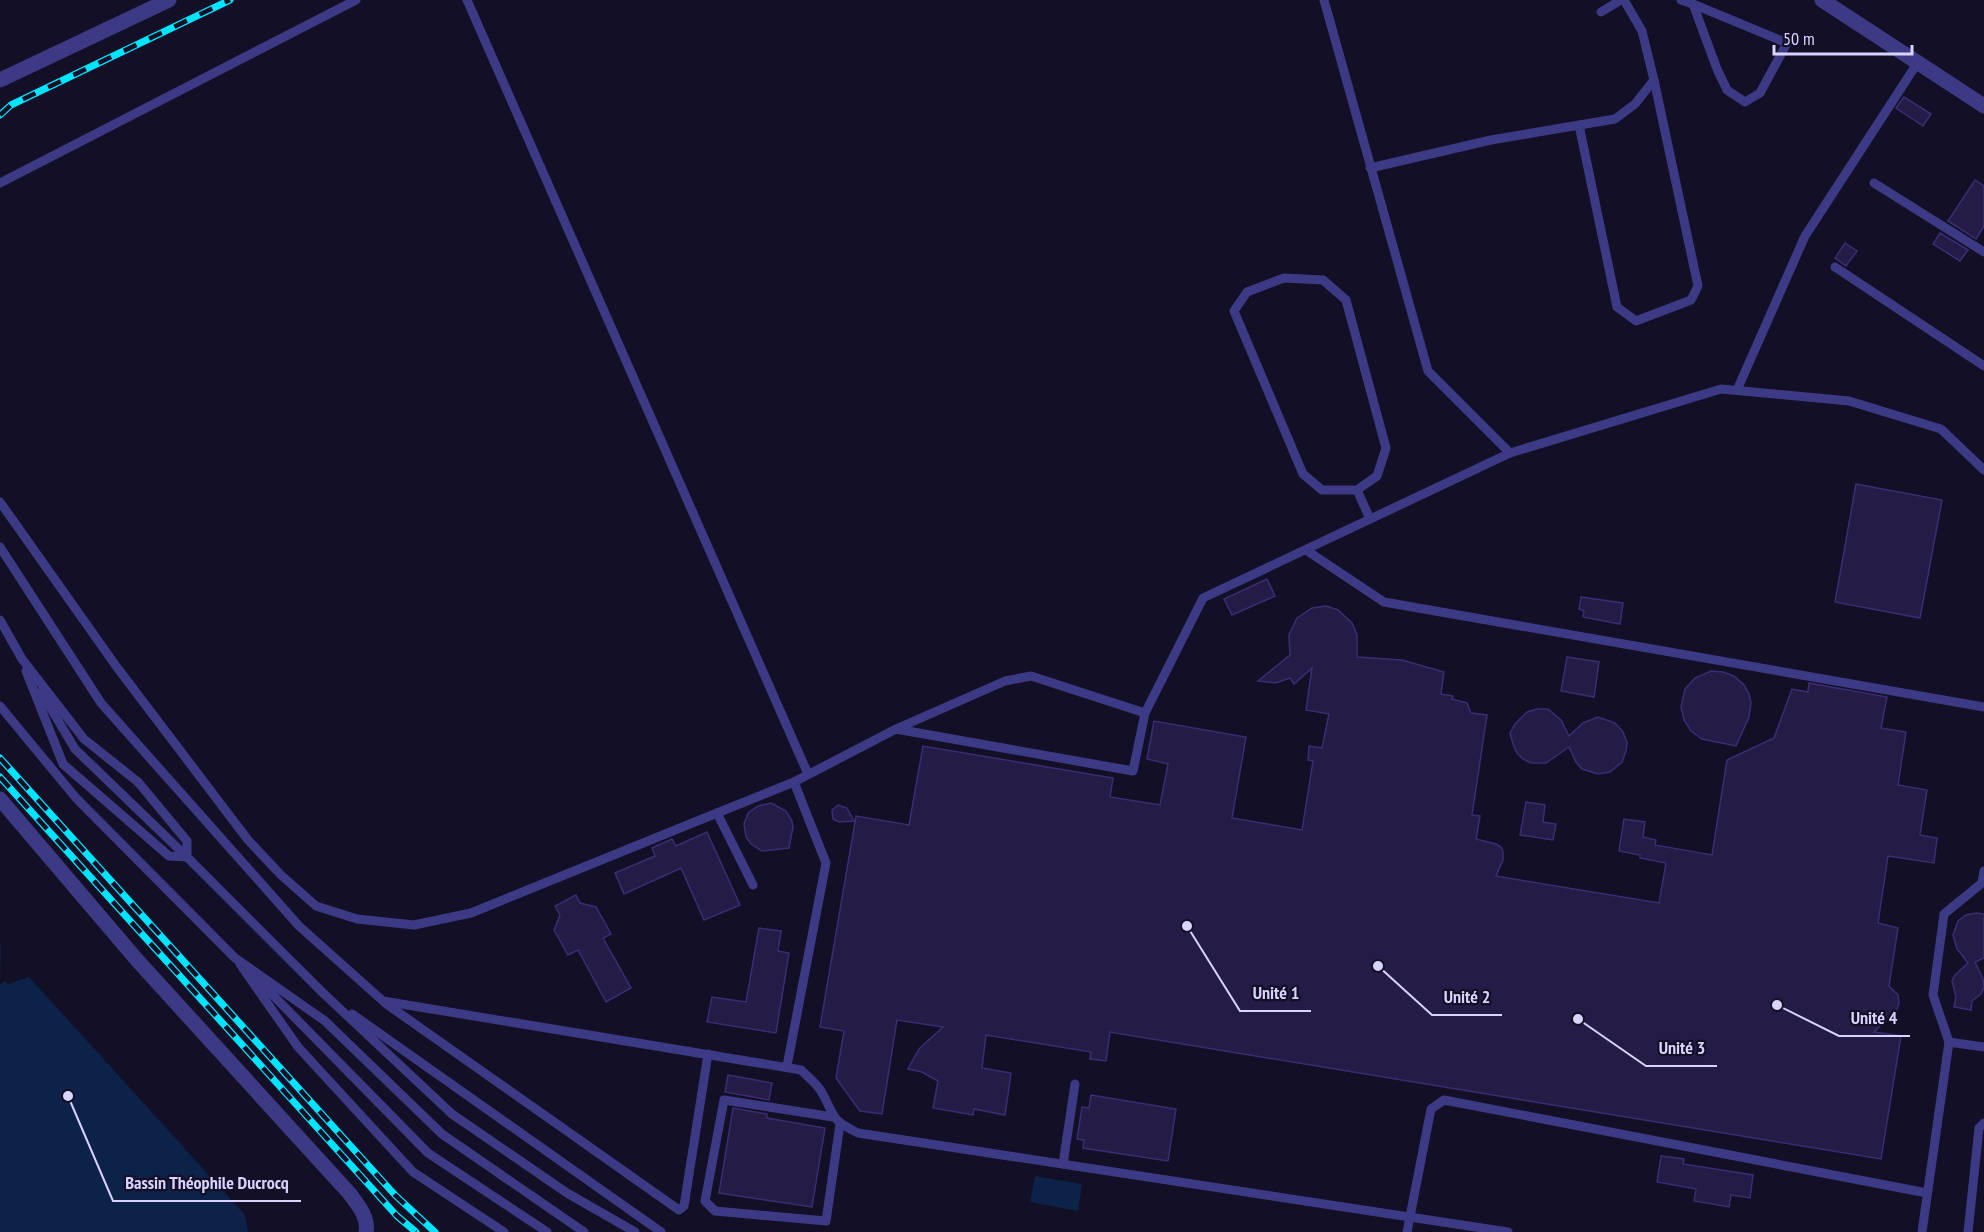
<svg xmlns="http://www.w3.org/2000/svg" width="1984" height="1232" font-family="'PT Sans Narrow',sans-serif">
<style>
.water{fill:#0c2248}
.pier{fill:#130f26}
.building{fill:#241b47;stroke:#3b2d73;stroke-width:1.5}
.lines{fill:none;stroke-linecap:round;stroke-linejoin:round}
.lane{stroke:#3d3a85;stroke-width:9}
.street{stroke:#3d3a85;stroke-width:15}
.rail-casing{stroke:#00e5ff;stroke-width:7}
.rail{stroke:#130f26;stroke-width:4.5;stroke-dasharray:14;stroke-linecap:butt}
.leader{fill:none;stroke:#d9d4ff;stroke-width:2}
.callout-dot{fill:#d9d4ff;stroke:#130f26;stroke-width:2}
.callout-label{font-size:18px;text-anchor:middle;font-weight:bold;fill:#d9d4ff;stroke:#130f26;stroke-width:4.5;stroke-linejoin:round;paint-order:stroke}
</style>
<rect width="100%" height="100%" fill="#130f26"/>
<g class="water">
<path d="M0,945L245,1215L248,1232H0Z"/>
<path d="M1035,1176L1082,1184L1078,1211L1030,1202Z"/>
</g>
<path class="pier" d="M1,946L29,977L8,984L5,981L0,985Z"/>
<g class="building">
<path d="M1904,97L1931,114L1923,126L1896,108Z"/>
<path d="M1975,180L1984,186V226L1976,239L1948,221Z"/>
<path d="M1940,233L1968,250L1960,261L1933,244Z"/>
<path d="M1845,243L1857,251L1846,266L1835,258Z"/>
<path d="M1856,484L1942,500L1920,618L1835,602Z"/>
<path d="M1267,579L1275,596L1232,615L1224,599Z"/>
<path d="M1581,597L1623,603L1620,624L1583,617L1584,611L1579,609Z"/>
<path d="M1326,606L1338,610L1352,623L1357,635V657L1402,660L1444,672L1441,694L1453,696L1452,699L1467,703L1471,713L1487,715L1472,815L1480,816L1476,839L1496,844L1501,847L1503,852V860L1496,876L1659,903L1666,863L1640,858V855L1619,851L1624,819L1645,822L1643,837L1656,840L1655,845L1712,855L1727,760L1774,738L1792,689L1808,692L1809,683L1887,697L1881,728L1906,732L1898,785L1927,790L1920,835L1937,838L1934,863L1888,856L1878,923L1898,928L1889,986L1898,995L1899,1004L1896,1011L1874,1032L1901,1036L1881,1159L1110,1032L1106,1061L1090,1059L1091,1052L986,1035L982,1068L1011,1073L1005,1115L974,1109L973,1115L933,1108L938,1081L922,1072L908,1069L919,1049L943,1027L897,1020L882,1114L860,1111L836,1078L844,1031L820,1027L856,816L909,825L923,746L1113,778L1110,797L1160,805L1168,764L1147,759L1154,721L1246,737L1232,818L1302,830L1313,761L1308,760L1309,746L1322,748L1329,714L1306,710L1312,668L1294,684L1290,678L1276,683L1258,681L1290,655L1289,635L1297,618L1312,608Z"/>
<path d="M1567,657L1599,662L1594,697L1561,691Z"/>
<path d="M1711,671L1723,672L1734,676L1744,685L1749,694L1751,703L1749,717L1736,746L1702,739L1691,731L1684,720L1681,707L1685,689L1695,678Z"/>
<path d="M1548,709L1561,720L1569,736L1583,723L1598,717L1615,723L1623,732L1627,742L1626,751L1622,762L1610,772L1598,774L1582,769L1576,762L1569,747L1546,763H1531L1523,759L1517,753L1513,744L1510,733L1515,724L1527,712L1537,709Z"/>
<path d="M1526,802L1545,805L1543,822L1556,824L1553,840L1520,835Z"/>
<path d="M771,803L786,811L792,821L793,827L789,848L762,851L751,844L746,837L744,824L748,813L758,806Z"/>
<path d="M838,805L847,808L854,821L839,822L833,819L832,810Z"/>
<path d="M707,832L740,905L704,920L681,868L624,894L615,873L655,856L652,848L672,839L676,846Z"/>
<path d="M576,895L580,903L596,907L611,934L603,938L631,988L606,1002L578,950L568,955L554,930L560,915L555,906Z"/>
<path d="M1976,913L1984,914V958L1975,962L1983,979L1984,987L1981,994L1972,1001L1971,1010L1954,1007L1956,997L1952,981L1955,975L1968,963L1957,949L1953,935L1958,921L1966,915Z"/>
<path d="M759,928L781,931L778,951L789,953L776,1033L707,1022L712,997L746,1002Z"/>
<path d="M728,1075L772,1083L769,1100L725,1092Z"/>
<path d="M1091,1095L1176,1109L1168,1161L1083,1148L1084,1140L1077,1139L1082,1107L1089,1108Z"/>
<path d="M733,1108L767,1114V1118L825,1128L812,1207L719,1193Z"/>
<path d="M1661,1156L1684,1159L1683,1164L1753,1175L1750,1198L1731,1195L1729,1207L1694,1201L1696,1189L1657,1182Z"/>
</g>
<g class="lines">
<g class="lane">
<path d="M467,0L808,774"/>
<path d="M1324,0L1428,371L1510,453"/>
<path d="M1681,0L1693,4L1787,43L1760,93L1745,102L1727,90L1717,69L1693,4"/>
<path d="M1601,12L1621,0"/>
<path d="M1579,125L1617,307L1636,321L1691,300L1698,286L1654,80"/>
<path d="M1370,168L1491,140L1615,119L1635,104L1654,80L1642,31L1624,0"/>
<path d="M0,183L356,0"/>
<path d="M1874,183L1984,252"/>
<path d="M1835,267L1984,366"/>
<path d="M1737,390L1805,236L1918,62"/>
<path d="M1357,490H1322L1303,474L1234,311L1247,292L1284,278L1323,280L1346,300L1386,448L1377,476L1357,490L1370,519"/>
<path d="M0,502L116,666L248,840L281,875L316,906L357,919L414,925L471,913L717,813"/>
<path d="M0,547L101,703L299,926L383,1001L801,1070C808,1077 816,1083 821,1091C836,1117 829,1119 858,1133L1508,1232"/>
<path d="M1306,550L1384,602L1984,707"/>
<path d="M0,620L22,659L84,739L138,782L187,841V857L322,992L452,1114L567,1193L635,1232"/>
<path d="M26,671L63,764L169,856L187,857"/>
<path d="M41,692L75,749L187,857"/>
<path d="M0,706L76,798L235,958L325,1021L442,1134L584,1232"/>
<path d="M896,729L1005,681L1031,676L1145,713"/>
<path d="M753,885L717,813L794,782"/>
<path d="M240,964L298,1047L413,1172L504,1232"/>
<path d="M256,978L428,1153L547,1232"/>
<path d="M385,1003L679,1210L684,1206L708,1054"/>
<path d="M352,1014L661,1232"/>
<path d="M1949,1042L1933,995L1944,914L1982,883L1984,871"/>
<path d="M787,1066L826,863L794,782L896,729L1133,771L1145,713L1203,598L1510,453L1721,389L1849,401L1941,429L1984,470"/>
<path d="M833,1117L724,1100L705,1201L715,1211L826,1221L840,1124"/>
<path d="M1063,1164L1075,1084"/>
<path d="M1407,1232L1431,1109L1444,1100L1927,1193"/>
<path d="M1922,1232L1949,1042L1984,1047"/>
<path d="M1968,1232L1979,1128L1984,1123"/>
</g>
<g class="street">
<path d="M1822,0L1984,106"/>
<path d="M0,80L169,0"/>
<path d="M0,799L137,960L350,1194C358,1205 369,1218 366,1232"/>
</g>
<defs>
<g id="rail">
<path d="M0,115L11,105L230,0"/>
<path d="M0,758L395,1195L435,1232"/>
<path d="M0,777L397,1216L416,1232"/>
</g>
</defs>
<use href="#rail" class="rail-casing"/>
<use href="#rail" class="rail"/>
</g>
<path class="leader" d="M1187 926L1240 1011H1311M1378 966L1432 1015H1502M1777 1005L1839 1036H1910M1578 1019L1646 1066H1717M68 1096L113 1201H301"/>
<g class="callout-dot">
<circle cx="1187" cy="926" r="6"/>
<circle cx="1378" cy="966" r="6"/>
<circle cx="1777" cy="1005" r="6"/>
<circle cx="1578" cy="1019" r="6"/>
<circle cx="68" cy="1096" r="6"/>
</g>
<g class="callout-label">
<text x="1276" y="999">Unité 1</text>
<text x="1467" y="1003">Unité 2</text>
<text x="1874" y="1024">Unité 4</text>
<text x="1682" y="1054">Unité 3</text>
<text x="207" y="1189">Bassin Théophile Ducrocq</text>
</g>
<path d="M1774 45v9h138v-9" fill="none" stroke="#d9d4ff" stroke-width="3"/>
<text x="1783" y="45" font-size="18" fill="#d9d4ff" stroke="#130f26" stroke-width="4.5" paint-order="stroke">50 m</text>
</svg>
